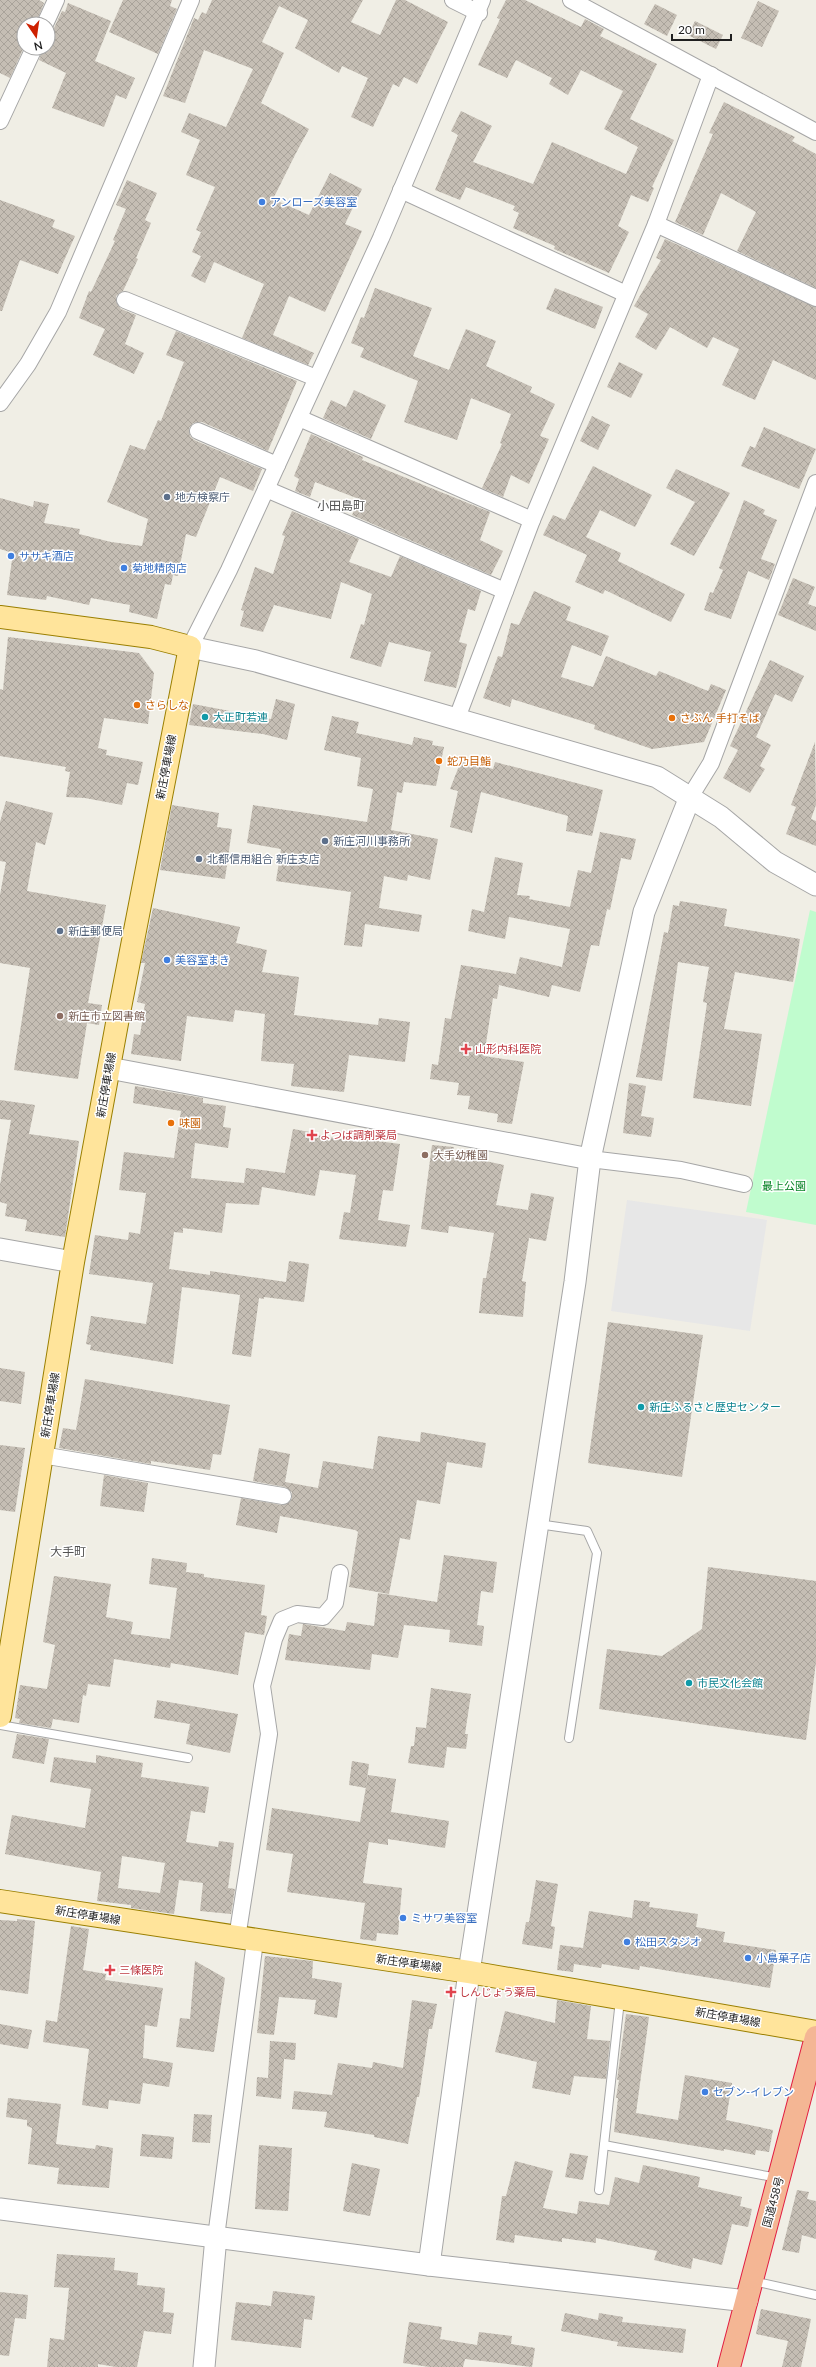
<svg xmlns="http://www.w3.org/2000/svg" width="816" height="2367" font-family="Lato,'Noto Sans JP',sans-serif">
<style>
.park{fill:#c0fcce}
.parking{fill:#e7e7e7}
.building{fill:url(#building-cross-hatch);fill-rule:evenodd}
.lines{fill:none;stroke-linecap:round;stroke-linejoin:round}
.service-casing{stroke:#a6a6a6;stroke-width:10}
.minor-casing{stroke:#a6a6a6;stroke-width:18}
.tertiary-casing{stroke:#a6a6a6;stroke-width:23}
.primary-casing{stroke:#9a7f00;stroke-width:24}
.trunk-casing{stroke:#e21d41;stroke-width:24}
.service{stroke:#fff;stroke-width:8}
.minor{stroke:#fff;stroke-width:16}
.tertiary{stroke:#fff;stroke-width:21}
.primary{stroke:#ffe49b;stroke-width:22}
.trunk{stroke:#f4b694;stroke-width:22}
.shop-dot{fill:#3f7fe0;stroke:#fff;stroke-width:1.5}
.service-dot{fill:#5c6f8a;stroke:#fff;stroke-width:1.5}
.food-dot{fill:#e8710a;stroke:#fff;stroke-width:1.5}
.culture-dot{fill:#0f9aa8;stroke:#fff;stroke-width:1.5}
.education-dot{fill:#8d6e63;stroke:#fff;stroke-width:1.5}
.health-dot{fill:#e0444e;stroke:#fff;stroke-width:1.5}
.labels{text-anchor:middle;stroke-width:3;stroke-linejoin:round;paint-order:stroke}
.shop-label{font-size:11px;fill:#366cbe;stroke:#fff;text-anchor:start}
.service-label{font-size:11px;fill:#4e5e75;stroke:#fff;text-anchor:start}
.food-label{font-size:11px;fill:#c56008;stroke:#fff;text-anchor:start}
.culture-label{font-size:11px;fill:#0d838f;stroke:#fff;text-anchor:start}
.street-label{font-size:11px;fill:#1f1f1f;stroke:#fff}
.education-label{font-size:11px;fill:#785e54;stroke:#fff;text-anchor:start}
.health-label{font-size:11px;fill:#be3a42;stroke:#fff;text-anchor:start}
.park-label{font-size:11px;fill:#078325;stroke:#fff}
.neighbourhood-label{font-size:12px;fill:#525252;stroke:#fff}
</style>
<defs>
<pattern id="building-cross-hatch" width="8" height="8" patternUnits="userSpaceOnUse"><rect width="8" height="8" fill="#c5beb4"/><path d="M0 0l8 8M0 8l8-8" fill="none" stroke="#a9a39a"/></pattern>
</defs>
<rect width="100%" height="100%" fill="#f0eee5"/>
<path class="park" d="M810,910L816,912V1225L746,1212Z"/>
<path class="parking" d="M627,1200L767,1220L750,1331L611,1311Z"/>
<g class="building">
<path d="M0,0H39L44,3L36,24H24V47L10,78L0,73Z"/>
<path d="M123,0H172L170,6L177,9L158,54L109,32Z"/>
<path d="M212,0H363L351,22L380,35L396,0H405L448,22L417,84L404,77L399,87L393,84L373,127L351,117L368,78L342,66L339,73L295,48L308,20L279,6L262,42L284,53L261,103L309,129L296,153L273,199L309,215L330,173L362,189L345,224L362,231L325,312L289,296L273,335L314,353L308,365L242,338L264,284L214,262L205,283L191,276L201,256L192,252L201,232L196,230L215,187L186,175L200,140L181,132L189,113L226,127L253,69L204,50L185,103L163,96L194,18L198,20L202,12L206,14Z"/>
<path d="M506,0H525L581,27L585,19L604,29L600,36L657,64L630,119L674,140L652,187L654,188L648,202L631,195L618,226L629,232L609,273L554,249L555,246L513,228L519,213L513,210L515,206L466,187L460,200L435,190L458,135L451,131L461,111L492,126L473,162L533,184L552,142L626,174L638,147L604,129L623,91L581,70L568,95L549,84L552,78L516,60L507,78L478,65L500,19L497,18Z"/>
<path d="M758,1L779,11L762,47L741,38Z"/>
<path d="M68,3L111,21L95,61L135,78L126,99L116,95L104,127L52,108L66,73L39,60L43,48H48V33L54,28L62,11L65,12Z"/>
<path d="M655,4L677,15L667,36L644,24Z"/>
<path d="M695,21L723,35L716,49L688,35Z"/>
<path d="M724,102L795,137L792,141L816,154V288L737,251L756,212L721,193L703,235L675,222L713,134L709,133Z"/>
<path d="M127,180L157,193L145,220L151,223L136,258L138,259L123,291L116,296V301L121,309L136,315L125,344L144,353L134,374L93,355L105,329L79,318L89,291L91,292L115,241L113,240L126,209L116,205Z"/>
<path d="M0,200L55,220L52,227L75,236L58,274L20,260L2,311H0Z"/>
<path d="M665,239L816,307V380L773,360L755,400L722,385L739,349L713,337L707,348L670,327L656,350L635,337L648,314L634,306L661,260L656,258Z"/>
<path d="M375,288L432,308L413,356L449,370L466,329L496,341L486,366L532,387L530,392L555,404L540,436L549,439L529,484L511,475L503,497L482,488L502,444L500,443L511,414L471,398L457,440L404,422L418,381L360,357L364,348L351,343L361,317L364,318Z"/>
<path d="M555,288L603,307L595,329L546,309Z"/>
<path d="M176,331L297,381L268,451L202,422L193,423L189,428L190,436L194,440L262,469L253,491L220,477L196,537L186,534L178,576L173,575L171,585L165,584L157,619L129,612L130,605L91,598L89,605L47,596L46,600L7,595L13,553L0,549V498L33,507L34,501L49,504L44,523L80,529L79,534L111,542L142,546L148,519L107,502L130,445L145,450L158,420L161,421L184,362L166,355Z"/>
<path d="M619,362L643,374L631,398L607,387Z"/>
<path d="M354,390L386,405L371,439L323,418L331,400L346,407Z"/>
<path d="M592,416L610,425L598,450L580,441Z"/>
<path d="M764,427L816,449L799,489L741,466L750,446L755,448Z"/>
<path d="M311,434L363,457L362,460L490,512L480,540L503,551L491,575L352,515L359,499L315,482L310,497L295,491L299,479L294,476Z"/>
<path d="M593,466L652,495L635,527L600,510L586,537L621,553L618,561L685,594L671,622L605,590L603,594L575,582L587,555L543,535L553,515L565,520Z"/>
<path d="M676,469L730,493L694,556L670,544L695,502L666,488Z"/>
<path d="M744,500L765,510L763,514L777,520L761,559L775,564L769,580L748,571L731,619L704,610L710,592L713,593L723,570L719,568Z"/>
<path d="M292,511L359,539L349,562L391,577L400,556L481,591L475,611L468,609L459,642L467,644L456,688L424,681L431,652L389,642L381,667L350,658L361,624L364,625L372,594L341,582L331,619L274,605L263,632L240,626L244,611L241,610L255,567L273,574L285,536L282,535Z"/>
<path d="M793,578L815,587L808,604L816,607V631L778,615Z"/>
<path d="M534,591L571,607L566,620L609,636L601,656L572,645L561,677L593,687L606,656L656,676L659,671L708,691L711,684L726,690L704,742L652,749L594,729L595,725L512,699L510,707L483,698L498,656L502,657L511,623L519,625Z"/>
<path d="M8,637L139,653L154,673L148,724L104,718L98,748L107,750L106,755L143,762L138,785L127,783L122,805L85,798L66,797L70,772L65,771L66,767L0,756V689L3,690Z"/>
<path d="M770,660L804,676L792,702L775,694L756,737L771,745L760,766L765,769L750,793L723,778L738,750L730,746Z"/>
<path d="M276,699L295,704L287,740L263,734L189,725L193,704L271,719Z"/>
<path d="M332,716L359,722L356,733L412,745L414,737L433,741L432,745L444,747L436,786L404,782L402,793L397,792L391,830L438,839L430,880L408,875L407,881L384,876L379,908L422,915L419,932L365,924L362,947L344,945L351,892L276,881L281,849L247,843L253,805L367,822L373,789L357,786L361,758L324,750Z"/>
<path d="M815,742L816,805L811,819L816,821V846L786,834L796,807L791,805Z"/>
<path d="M461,761L493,769L495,762L603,790L592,836L566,831L568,816L481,792L472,833L450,827L458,791L450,789Z"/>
<path d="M6,801L53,813L45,845L36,842L27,891L106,905L88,1003L102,1005L99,1025L87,1023L78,1079L14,1070L30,968L0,963V895L6,862L0,861V822Z"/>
<path d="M172,805L219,813L217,827L232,829L225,879L160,870Z"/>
<path d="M600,832L636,839L631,860L621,858L610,910L607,909L599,946L591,945L580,992L552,985L549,997L499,985L497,999L493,998L484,1056L524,1062L512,1124L497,1122L498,1114L468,1109L470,1096L457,1095L459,1083L430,1079L432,1064L438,1065L445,1018L451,1019L461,965L516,974L520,957L562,967L570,929L509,917L505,939L468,931L472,909L484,912L495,857L523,863L517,895L530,896L529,899L570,907L578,870L591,873Z"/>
<path d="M680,901L727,909L724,926L800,939L793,982L735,972L724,1029L762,1034L751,1106L693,1098L707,1003L703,1002L709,967L678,962L662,1081L636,1077L664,932L668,933L673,905L679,906Z"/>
<path d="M153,908L240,927L236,943L267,950L262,972L299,977L294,1015L378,1025L379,1018L410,1022L405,1062L349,1055L344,1092L291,1086L294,1064L261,1061L265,1014L235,1010L233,1022L187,1016L181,1061L131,1054L134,1034L140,1035L145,1004L137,1002L145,963H141Z"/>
<path d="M629,1083L646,1086L641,1116L654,1118L651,1137L623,1133Z"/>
<path d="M135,1086L203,1098V1103L226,1106L223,1127L231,1128L228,1148L195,1143L191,1178L244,1183L246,1168L285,1173L293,1129L315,1133V1135L361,1142L362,1139L400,1144L393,1191L383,1190L378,1220L410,1225L406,1247L339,1239L344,1212L350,1213L356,1175L320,1170L315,1196L262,1187L259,1205L226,1203L222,1233L183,1228V1233L174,1232L169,1269L210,1275V1271L286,1282L289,1261L309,1264L304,1302L264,1297V1299L259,1298L251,1357L232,1354L240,1295L182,1287L173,1364L90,1350L91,1345L86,1344L91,1316L146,1324L153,1283L89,1274L95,1235L128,1240L129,1232L140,1234L146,1193L119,1190L124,1152L174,1158L181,1111L133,1103Z"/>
<path d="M0,1100L35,1105L29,1134L79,1141L65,1237L25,1231L27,1220L5,1216L7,1204L0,1202V1185L11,1120L0,1119Z"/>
<path d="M432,1145L454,1147L453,1154L504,1165L496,1205L528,1210L531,1193L554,1197L546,1241L529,1238L522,1281L526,1282L523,1317L479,1313L483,1278H486L494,1233L449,1226L448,1233L421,1229Z"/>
<path d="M608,1322L703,1335L682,1477L588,1463Z"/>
<path d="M0,1368L25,1372L21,1404L0,1401Z"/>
<path d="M85,1379L230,1405L221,1455L213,1454L210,1470L151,1461V1464L59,1448L63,1428L76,1430Z"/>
<path d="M421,1432L486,1443L482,1468L447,1462L440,1504L417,1500L410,1540L400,1538L389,1594L349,1587L358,1532L355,1530L280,1516L277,1533L236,1525L241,1498L282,1505L290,1502L292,1498V1492L285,1487L253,1481L259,1448L290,1454L285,1482L318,1488L323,1461L373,1469L378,1436L420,1442Z"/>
<path d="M0,1445L25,1448L15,1512L0,1510Z"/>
<path d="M104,1475L148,1483L144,1512L100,1506Z"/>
<path d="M444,1555L497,1562L493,1593L481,1591L477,1625L484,1626L482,1646L449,1642L450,1630L404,1625L398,1658L372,1654L370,1670L285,1660L289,1634L301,1636L303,1624L345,1631L347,1622L374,1626L378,1593L437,1602Z"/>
<path d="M152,1558L187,1563L186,1572L204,1574V1577L265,1585L261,1615L267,1616L264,1635L245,1632L238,1675L171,1663L170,1668L114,1659L110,1687L88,1684L86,1696L83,1695L79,1723L53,1719L51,1728L19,1723L20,1719L15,1718L20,1685L47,1689L55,1645L43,1642L54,1576L111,1584L106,1617L133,1622L131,1634L170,1639L177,1588L149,1584Z"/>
<path d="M708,1567L816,1581V1662L806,1740L599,1709L607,1649L662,1656L702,1629Z"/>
<path d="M431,1688L471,1694L465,1734H468L466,1749L447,1747L444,1768L408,1763L411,1746H414L416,1727L426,1728Z"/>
<path d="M157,1700L238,1714L230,1753L186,1744L190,1724L154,1718Z"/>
<path d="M17,1734L49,1739L44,1764L12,1758Z"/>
<path d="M96,1755L143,1763L141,1777L209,1787L205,1813L191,1811L186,1842L218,1847L219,1841L234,1843L228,1888L235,1889L231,1914L200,1911L203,1883L179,1880L174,1914L131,1908V1905L97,1901L101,1872L5,1854L12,1815L85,1828L91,1789L50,1782L54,1757L96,1763ZM122,1856L165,1863L160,1893L118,1888Z"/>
<path d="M352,1761L369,1764L366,1788L349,1785Z"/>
<path d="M368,1775L396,1779L391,1812L449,1821L445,1848L388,1839V1845L369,1842L363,1883L402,1888L398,1935L377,1933L376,1941L360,1939L365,1903L287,1892L293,1854L266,1850L272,1808L360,1822Z"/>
<path d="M536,1880L558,1884L551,1926L555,1927L552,1949L522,1944L526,1922H529Z"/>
<path d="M634,1900L650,1902L649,1907L698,1914L696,1927L725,1932L723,1942L776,1950L770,1988L640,1966L639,1970L602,1964L601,1968L574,1964L573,1972L557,1970L560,1945L583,1948L589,1911L632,1918Z"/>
<path d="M17,1919L35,1921L28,1994L0,1990V1920L17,1921Z"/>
<path d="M71,1926L89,1929L83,1970L106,1974L105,1980L163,1988L157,2027L145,2025L143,2058L173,2063L169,2087L143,2083L140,2104L109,2100L108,2109L82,2105L89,2049L43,2042L46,2020L57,2022Z"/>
<path d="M265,1956L313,1961L312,1978L342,1983L337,2018L314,2014L316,2000L279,1997L274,2035L257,2033Z"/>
<path d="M195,1961L225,1978L214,2052L176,2047L180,2018L190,2019Z"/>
<path d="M412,2000L437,2004L432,2029H429L419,2097H417L408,2144L374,2137V2135L324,2127L327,2112L292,2109L294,2091L332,2095L338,2063L372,2068L373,2062L403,2068Z"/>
<path d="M557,2000L591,2006L587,2039L610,2041L606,2079L574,2076L570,2095L532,2088L537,2062L495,2052L505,2011L555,2023Z"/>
<path d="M626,2014L649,2017L636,2113L678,2120L685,2075L732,2083L726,2120L773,2130L769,2152L756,2150L755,2155L724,2149V2151L614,2132L618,2098H616L619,2080H617Z"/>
<path d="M0,2024L32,2030L28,2049L0,2044Z"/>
<path d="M270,2041L296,2043L295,2060L284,2059L281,2099L256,2096L257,2077L268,2078Z"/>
<path d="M8,2098L61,2104L56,2144L95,2149L96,2145L113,2148L109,2188L57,2184L59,2168L28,2164L32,2128L27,2126V2120L6,2117Z"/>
<path d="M194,2114L212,2115L210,2143L192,2142Z"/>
<path d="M142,2134L174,2137L172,2159L140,2156Z"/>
<path d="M259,2145L292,2148L288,2211L255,2209Z"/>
<path d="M570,2153L588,2156L583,2180L565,2177Z"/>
<path d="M515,2161L553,2171L543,2208L577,2214L579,2201L609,2205L615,2177L639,2183L643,2165L700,2177L698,2187L742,2197L740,2206L752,2209L748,2227L732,2224L722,2265L693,2258L691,2269L654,2260L657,2251L596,2238V2243L562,2238V2242L515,2235L514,2243L496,2240L502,2196H506Z"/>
<path d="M352,2163L380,2169L370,2216L343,2211Z"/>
<path d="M797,2190L809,2192L807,2199L816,2201V2239L802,2235L799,2253L782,2250Z"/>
<path d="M57,2254L115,2258L114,2270L138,2273L137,2285L165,2288L163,2312L174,2313L171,2334L144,2331L137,2367H116L98,2364V2367H47L50,2338L64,2340L69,2288L54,2287Z"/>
<path d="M273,2291L315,2296L312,2320L304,2319L301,2348L231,2340L236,2302L271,2306Z"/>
<path d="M0,2292L28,2295L26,2319L15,2318L9,2356L0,2355Z"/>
<path d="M761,2309L811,2319L801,2367H782L788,2341L756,2334Z"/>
<path d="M565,2313L598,2320L599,2313L623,2317L622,2322L686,2329L683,2353L617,2346L618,2342L561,2331Z"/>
<path d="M409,2322L442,2327L440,2339L477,2345L479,2332L512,2336L511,2344L535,2348L532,2367L465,2359L463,2367H429L403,2363Z"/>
</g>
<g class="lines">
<defs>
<g id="service">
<path d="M538,1524L587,1531L597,1553L569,1738"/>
<path d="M0,1725L188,1758"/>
<path d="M604,2145L778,2178"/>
<path d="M599,2190L620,2000"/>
<path d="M753,2281L816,2295"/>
</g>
<g id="minor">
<path d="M453,0L479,13"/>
<path d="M571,0L816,132"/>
<path d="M45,24L56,0"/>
<path d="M0,121L34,48"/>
<path d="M401,190L626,294"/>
<path d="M656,224L816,298"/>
<path d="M125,300L316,378"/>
<path d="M0,403L28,364L58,312L191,0"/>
<path d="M299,418L532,520"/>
<path d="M198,431L277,465"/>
<path d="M266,489L505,591"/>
<path d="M190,647L229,570L381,238L482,0"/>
<path d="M457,718L532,520L656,224L711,75"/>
<path d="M690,797L711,763L816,483"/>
<path d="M590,1159L681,1170L744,1184"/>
<path d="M42,1455L283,1496"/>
<path d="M237,1938L269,1734L262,1686L274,1639L282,1620L297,1614L323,1617L335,1603L340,1573"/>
<path d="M216,2237L255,1941"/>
</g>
<g id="tertiary">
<path d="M190,647L256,661L657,777L721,817L775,862L816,885"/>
<path d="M109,1068L590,1159"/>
<path d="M0,1249L73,1262"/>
<path d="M0,2209L429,2265L747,2301"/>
<path d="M429,2265L469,1972L575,1282L590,1159L644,912L690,797"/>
<path d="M204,2367L216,2237"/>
</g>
<g id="primary">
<path d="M0,617L151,637L190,647L118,1018L73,1262L0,1716"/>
<path d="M0,1901L469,1972L816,2032"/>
</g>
<path id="trunk" d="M729,2367L816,2037"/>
</defs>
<use href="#service" class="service-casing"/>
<use href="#minor" class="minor-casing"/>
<use href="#tertiary" class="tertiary-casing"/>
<use href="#primary" class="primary-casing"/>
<use href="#trunk" class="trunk-casing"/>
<use href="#service" class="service"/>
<use href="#minor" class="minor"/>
<use href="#tertiary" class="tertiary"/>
<use href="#primary" class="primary"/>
<use href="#trunk" class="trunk"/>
</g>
<g class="shop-dot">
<circle cx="262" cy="202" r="4"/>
<circle cx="11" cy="556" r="4"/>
<circle cx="124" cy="568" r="4"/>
<circle cx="167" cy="960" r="4"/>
<circle cx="403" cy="1918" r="4"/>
<circle cx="627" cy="1942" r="4"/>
<circle cx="748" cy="1958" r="4"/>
<circle cx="705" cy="2092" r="4"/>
</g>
<g class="service-dot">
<circle cx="167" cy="497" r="4"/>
<circle cx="325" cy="841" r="4"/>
<circle cx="199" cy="859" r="4"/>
<circle cx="60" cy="931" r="4"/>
</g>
<g class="food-dot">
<circle cx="137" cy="705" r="4"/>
<circle cx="672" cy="718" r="4"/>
<circle cx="439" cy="761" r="4"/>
<circle cx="171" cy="1123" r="4"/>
</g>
<g class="culture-dot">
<circle cx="205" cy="717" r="4"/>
<circle cx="641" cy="1407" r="4"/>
<circle cx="689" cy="1683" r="4"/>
</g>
<g class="education-dot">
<circle cx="60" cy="1016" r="4"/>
<circle cx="425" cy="1155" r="4"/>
</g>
<g class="health-dot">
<path d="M464 1043h4v4h4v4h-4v4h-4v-4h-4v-4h4z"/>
<path d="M310 1129h4v4h4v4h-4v4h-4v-4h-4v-4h4z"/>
<path d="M108 1964h4v4h4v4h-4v4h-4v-4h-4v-4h4z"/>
<path d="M449 1986h4v4h4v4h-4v4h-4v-4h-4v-4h4z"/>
</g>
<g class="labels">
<g class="shop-label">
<text x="270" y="206">アンローズ美容室</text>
<text x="19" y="560">ササキ酒店</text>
<text x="132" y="572">菊地精肉店</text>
<text x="175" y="964">美容室まき</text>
<text x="411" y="1922">ミサワ美容室</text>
<text x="635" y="1946">松田スタジオ</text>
<text x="756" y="1962">小島菓子店</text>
<text x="713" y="2096">セブン-イレブン</text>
</g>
<g class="service-label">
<text x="175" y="501">地方検察庁</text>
<text x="333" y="845">新庄河川事務所</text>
<text x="207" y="863">北都信用組合 新庄支店</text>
<text x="68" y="935">新庄郵便局</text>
</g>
<g class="food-label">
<text x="145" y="709">さらしな</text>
<text x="680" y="722">さぶん 手打そば</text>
<text x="447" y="765">蛇乃目鮨</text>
<text x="179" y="1127">味園</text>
</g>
<g class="culture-label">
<text x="213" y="721">大正町若連</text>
<text x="649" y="1411">新庄ふるさと歴史センター</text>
<text x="697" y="1687">市民文化会館</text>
</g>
<g class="street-label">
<text transform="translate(166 767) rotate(-79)" y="4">新庄停車場線</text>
<text transform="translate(106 1085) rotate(-80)" y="4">新庄停車場線</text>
<text transform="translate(50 1405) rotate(-81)" y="4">新庄停車場線</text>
<text transform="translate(88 1915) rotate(9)" y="4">新庄停車場線</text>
<text transform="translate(409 1963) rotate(8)" y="4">新庄停車場線</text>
<text transform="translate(728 2017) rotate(10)" y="4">新庄停車場線</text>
<text transform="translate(773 2202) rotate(-75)" y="4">国道458号</text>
</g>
<g class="education-label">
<text x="68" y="1020">新庄市立図書館</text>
<text x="433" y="1159">大手幼稚園</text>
</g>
<g class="health-label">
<text x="475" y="1053">山形内科医院</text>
<text x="320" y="1139">よつば調剤薬局</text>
<text x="119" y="1974">三條医院</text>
<text x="459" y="1996">しんじょう薬局</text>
</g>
<g class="park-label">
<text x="784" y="1190">最上公園</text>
</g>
<g class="neighbourhood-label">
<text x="341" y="510">小田島町</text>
<text x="68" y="1556">大手町</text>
</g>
</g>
<g transform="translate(36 36) rotate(167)"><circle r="19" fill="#ffffff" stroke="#a5a5a5"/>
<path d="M0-3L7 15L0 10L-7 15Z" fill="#ce2100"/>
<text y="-6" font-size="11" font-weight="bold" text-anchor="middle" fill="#1f1f1f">N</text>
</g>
<path d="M672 34v6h59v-6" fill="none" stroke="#1f1f1f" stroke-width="2"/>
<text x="678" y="34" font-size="12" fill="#1f1f1f" stroke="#ffffff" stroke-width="3" paint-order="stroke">20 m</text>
</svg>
